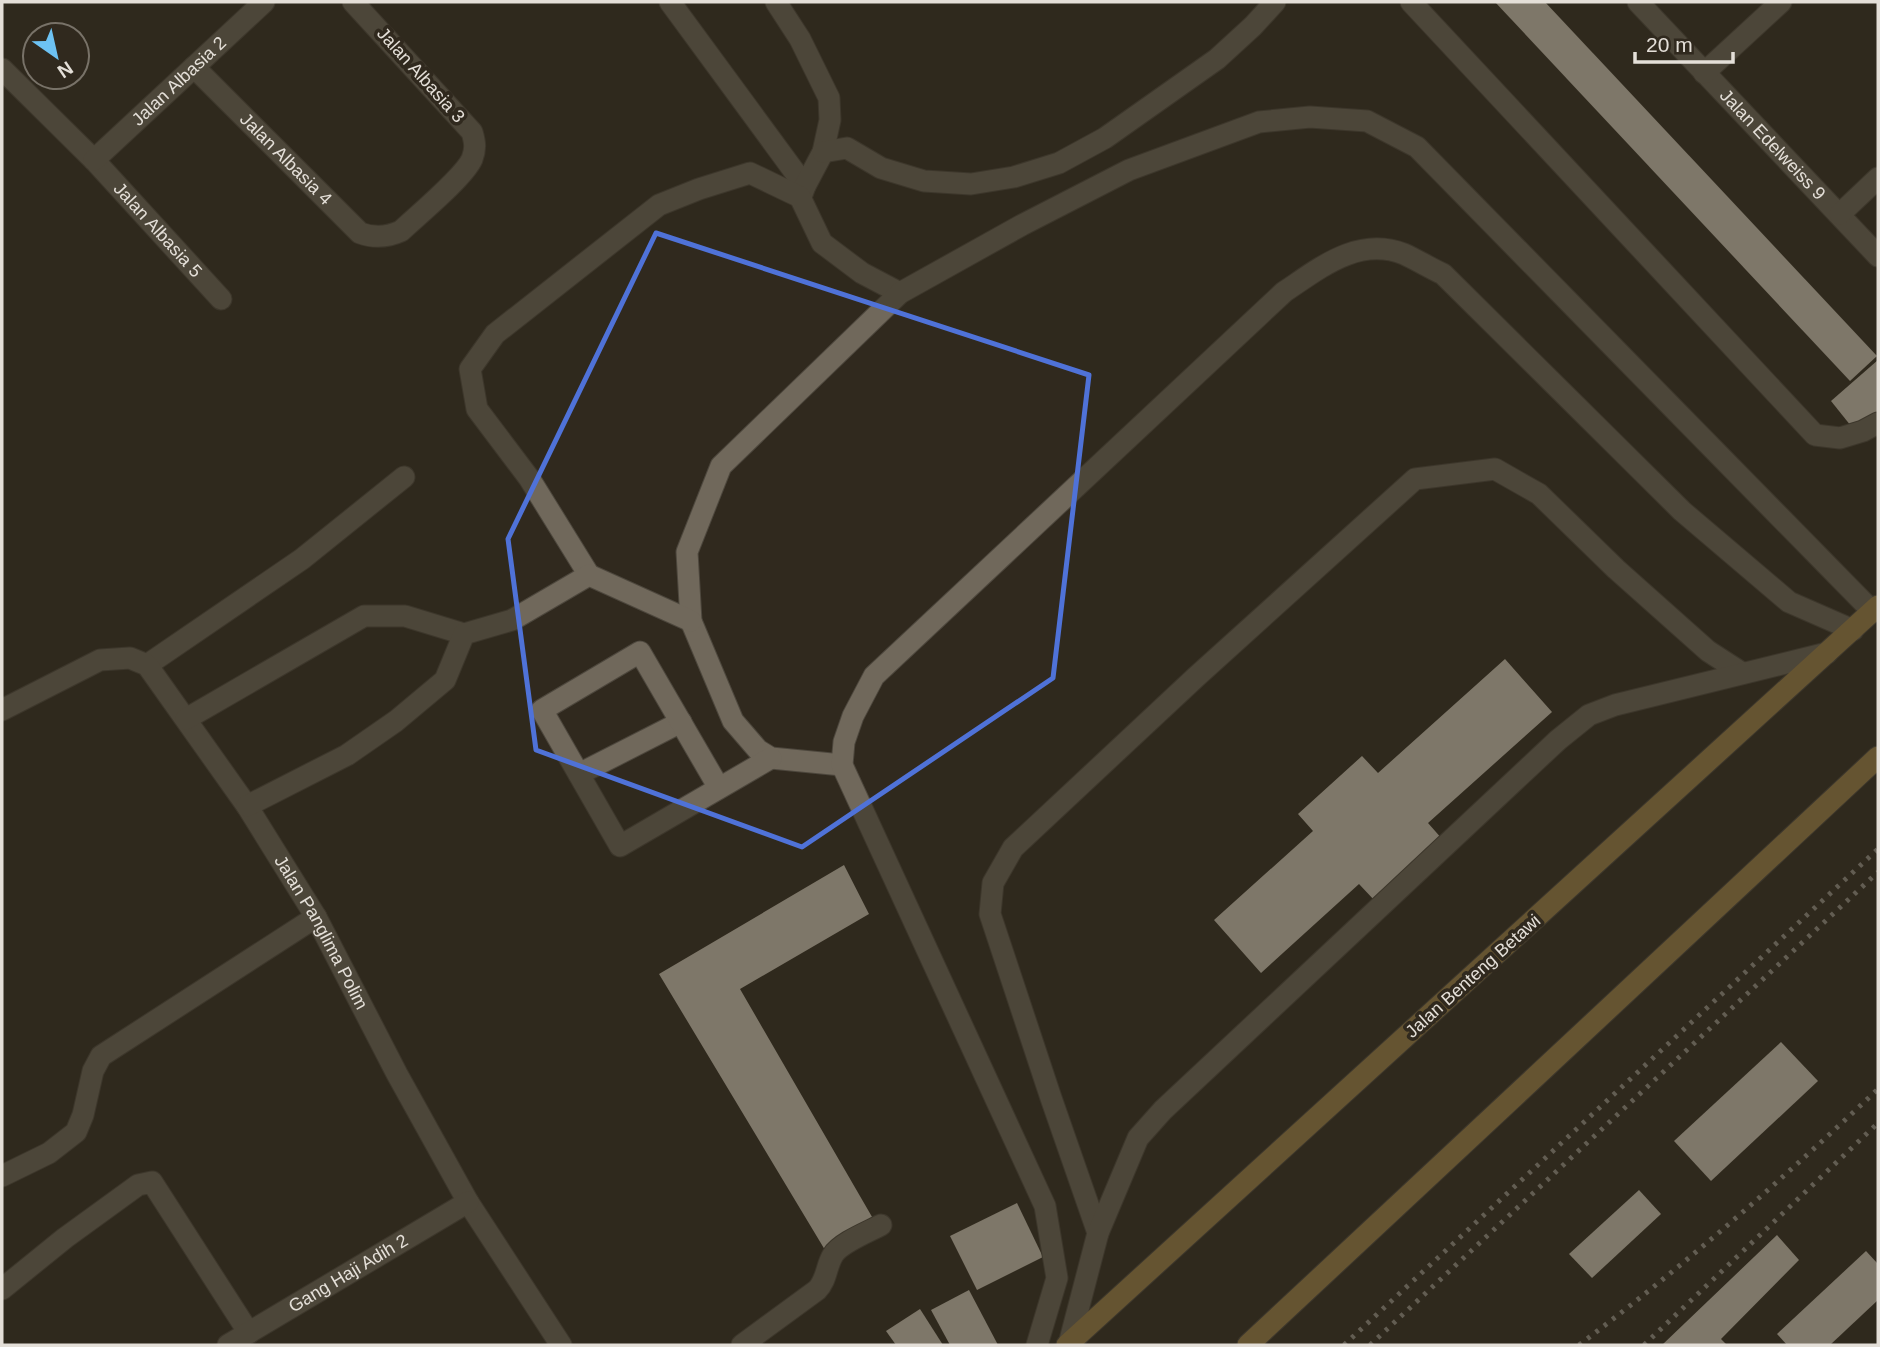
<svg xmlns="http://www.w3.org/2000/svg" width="1880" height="1347" font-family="Arial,sans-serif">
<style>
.building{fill:#ddd4c5}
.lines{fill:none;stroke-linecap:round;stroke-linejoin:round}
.minor-casing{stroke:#4d473d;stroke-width:23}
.major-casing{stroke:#4d473d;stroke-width:23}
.minor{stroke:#70685b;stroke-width:21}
.major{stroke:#a7874a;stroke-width:21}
.rail{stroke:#a19b93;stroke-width:5;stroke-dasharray:3.5 7;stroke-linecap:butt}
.marked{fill:none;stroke:#4f72d8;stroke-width:5;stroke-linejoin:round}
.labels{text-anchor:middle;stroke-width:7;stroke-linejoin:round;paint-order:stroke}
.street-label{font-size:18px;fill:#e4dfd8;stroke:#30291e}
</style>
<rect width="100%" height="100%" fill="#30291e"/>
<g class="building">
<path d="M1495,2H1545L1877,356L1850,381Z"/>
<path d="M1878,360V411L1855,431L1831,401Z"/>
<path d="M1505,659L1552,712L1428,823L1443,840L1375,901L1359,884L1261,973L1214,920L1313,831L1298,814L1362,756L1378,773Z"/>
<path d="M844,865L869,914L740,989L875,1222L825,1250L659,974Z"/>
<path d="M1781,1042L1818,1081L1711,1181L1674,1141Z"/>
<path d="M1639,1190L1661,1214L1592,1278L1569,1254Z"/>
<path d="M1017,1203L1043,1257L977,1290L950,1236Z"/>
<path d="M1777,1235L1799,1260L1721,1339L1727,1345H1662Z"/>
<path d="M1866,1251L1878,1264V1300L1830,1345H1787L1777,1334Z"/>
<path d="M969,1290L998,1345H950L931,1310Z"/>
<path d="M920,1309L943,1345H896L886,1331Z"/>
</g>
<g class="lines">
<defs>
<g id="minor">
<path d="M670,2L805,186"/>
<path d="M776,2L800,39L829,98L830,120L823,152L805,186L801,197"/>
<path d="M1411,2L1815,435L1840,438L1863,431L1878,423"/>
<path id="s1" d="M1638,2L1878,256"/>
<path id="s2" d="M194,67L360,233C374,238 388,237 401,231C418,215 464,177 472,159C476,149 475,142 472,132L353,2"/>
<path id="s3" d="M2,69L94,160L221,299"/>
<path d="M1704,73L1781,2"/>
<path d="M823,152L847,148L881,168L924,181L971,184L1014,177L1059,163L1105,138L1217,59L1253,26L1275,2"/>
<path id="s4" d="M94,160L264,2"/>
<path d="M1840,214L1878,178"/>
<path d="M589,575L529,478L477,409L470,369L495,334L659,205L699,189L750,173L800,197L822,243L862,273L900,293"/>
<path d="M147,665L302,559L404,477"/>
<path id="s5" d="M2,710L100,660L130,658L147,665L247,806L316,917L397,1074L468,1202L561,1345"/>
<path d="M186,719L364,616H405L464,634"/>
<path d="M842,765L771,758L758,750L733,721L691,621L687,552L721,466L900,293L1022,225L1129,170L1259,122L1310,117L1367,121L1417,147L1873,612"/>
<path d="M579,774L681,722"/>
<path d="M719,788L640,652L542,710L620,846L771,758"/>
<path d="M247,806L347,755L396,721L445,680L464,634L512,620L589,575L691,621"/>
<path d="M2,1176L49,1153L76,1132L83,1115L93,1071L101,1056L316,917"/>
<path d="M1098,1233L1051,1098L990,914L993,883L1013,848L1196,677L1415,479L1495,469L1539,494L1616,569L1708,651L1742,673"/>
<path d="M2,1289L65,1238L138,1185L152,1182L249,1333"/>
<path d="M1069,1344L1098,1233L1138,1138L1163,1110L1558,740L1589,715L1615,705L1827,653"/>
<path id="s6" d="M228,1345L468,1202"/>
<path d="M742,1345L817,1290C827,1280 826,1266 833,1255C840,1243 868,1232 881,1225"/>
<path d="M1037,1345L1057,1278L1045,1206L842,765L844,742L853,716L874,676L1284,292C1320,268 1358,236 1404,254C1417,260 1430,268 1443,274L1682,511L1789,602L1853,630"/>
</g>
<g id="major">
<path d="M1067,1345L1878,606"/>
<path d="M1248,1345L1878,757"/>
</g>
</defs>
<use href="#minor" class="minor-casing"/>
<use href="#major" class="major-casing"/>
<use href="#minor" class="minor"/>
<use href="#major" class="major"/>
<g class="rail">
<path d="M1344,1345L1878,849"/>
<path d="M1370,1345L1878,872"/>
<path d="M1579,1345C1684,1266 1783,1179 1878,1089"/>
<path d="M1644,1345L1878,1123"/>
</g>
</g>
<path d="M0 0H1880V1347H0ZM656,233L1089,375L1053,678L802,847L536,750L508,539Z" fill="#30291e" fill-opacity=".55" fill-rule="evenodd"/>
<path class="marked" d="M656,233L1089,375L1053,678L802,847L536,750L508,539Z"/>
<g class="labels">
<g class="street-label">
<text transform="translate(421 75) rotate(48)" y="6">Jalan Albasia 3</text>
<text dy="6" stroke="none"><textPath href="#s4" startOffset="116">Jalan Albasia 2</textPath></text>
<text dy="6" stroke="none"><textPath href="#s1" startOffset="196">Jalan Edelweiss 9</textPath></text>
<text dy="6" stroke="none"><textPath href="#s2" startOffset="130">Jalan Albasia 4</textPath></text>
<text dy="6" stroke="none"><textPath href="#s3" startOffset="224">Jalan Albasia 5</textPath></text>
<text dy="6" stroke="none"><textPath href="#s5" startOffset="478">Jalan Panglima Polim</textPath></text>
<text transform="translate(1473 976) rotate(-42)" y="6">Jalan Benteng Betawi</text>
<text dy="6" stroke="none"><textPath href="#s6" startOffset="140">Gang Haji Adih 2</textPath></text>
</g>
</g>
<rect width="1880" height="1347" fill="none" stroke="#e4dfd8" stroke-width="7"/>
<g transform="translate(56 56) rotate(146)"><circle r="33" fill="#30291e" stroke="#787268" stroke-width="2"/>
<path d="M0-5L12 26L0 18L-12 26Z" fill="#6dc2f3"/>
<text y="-10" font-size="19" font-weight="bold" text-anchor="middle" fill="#e4dfd8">N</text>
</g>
<path d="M1635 52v10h98v-10" fill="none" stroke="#e4dfd8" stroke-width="3.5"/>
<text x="1646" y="52" font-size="21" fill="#e4dfd8" stroke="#30291e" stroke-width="5" paint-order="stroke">20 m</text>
</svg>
